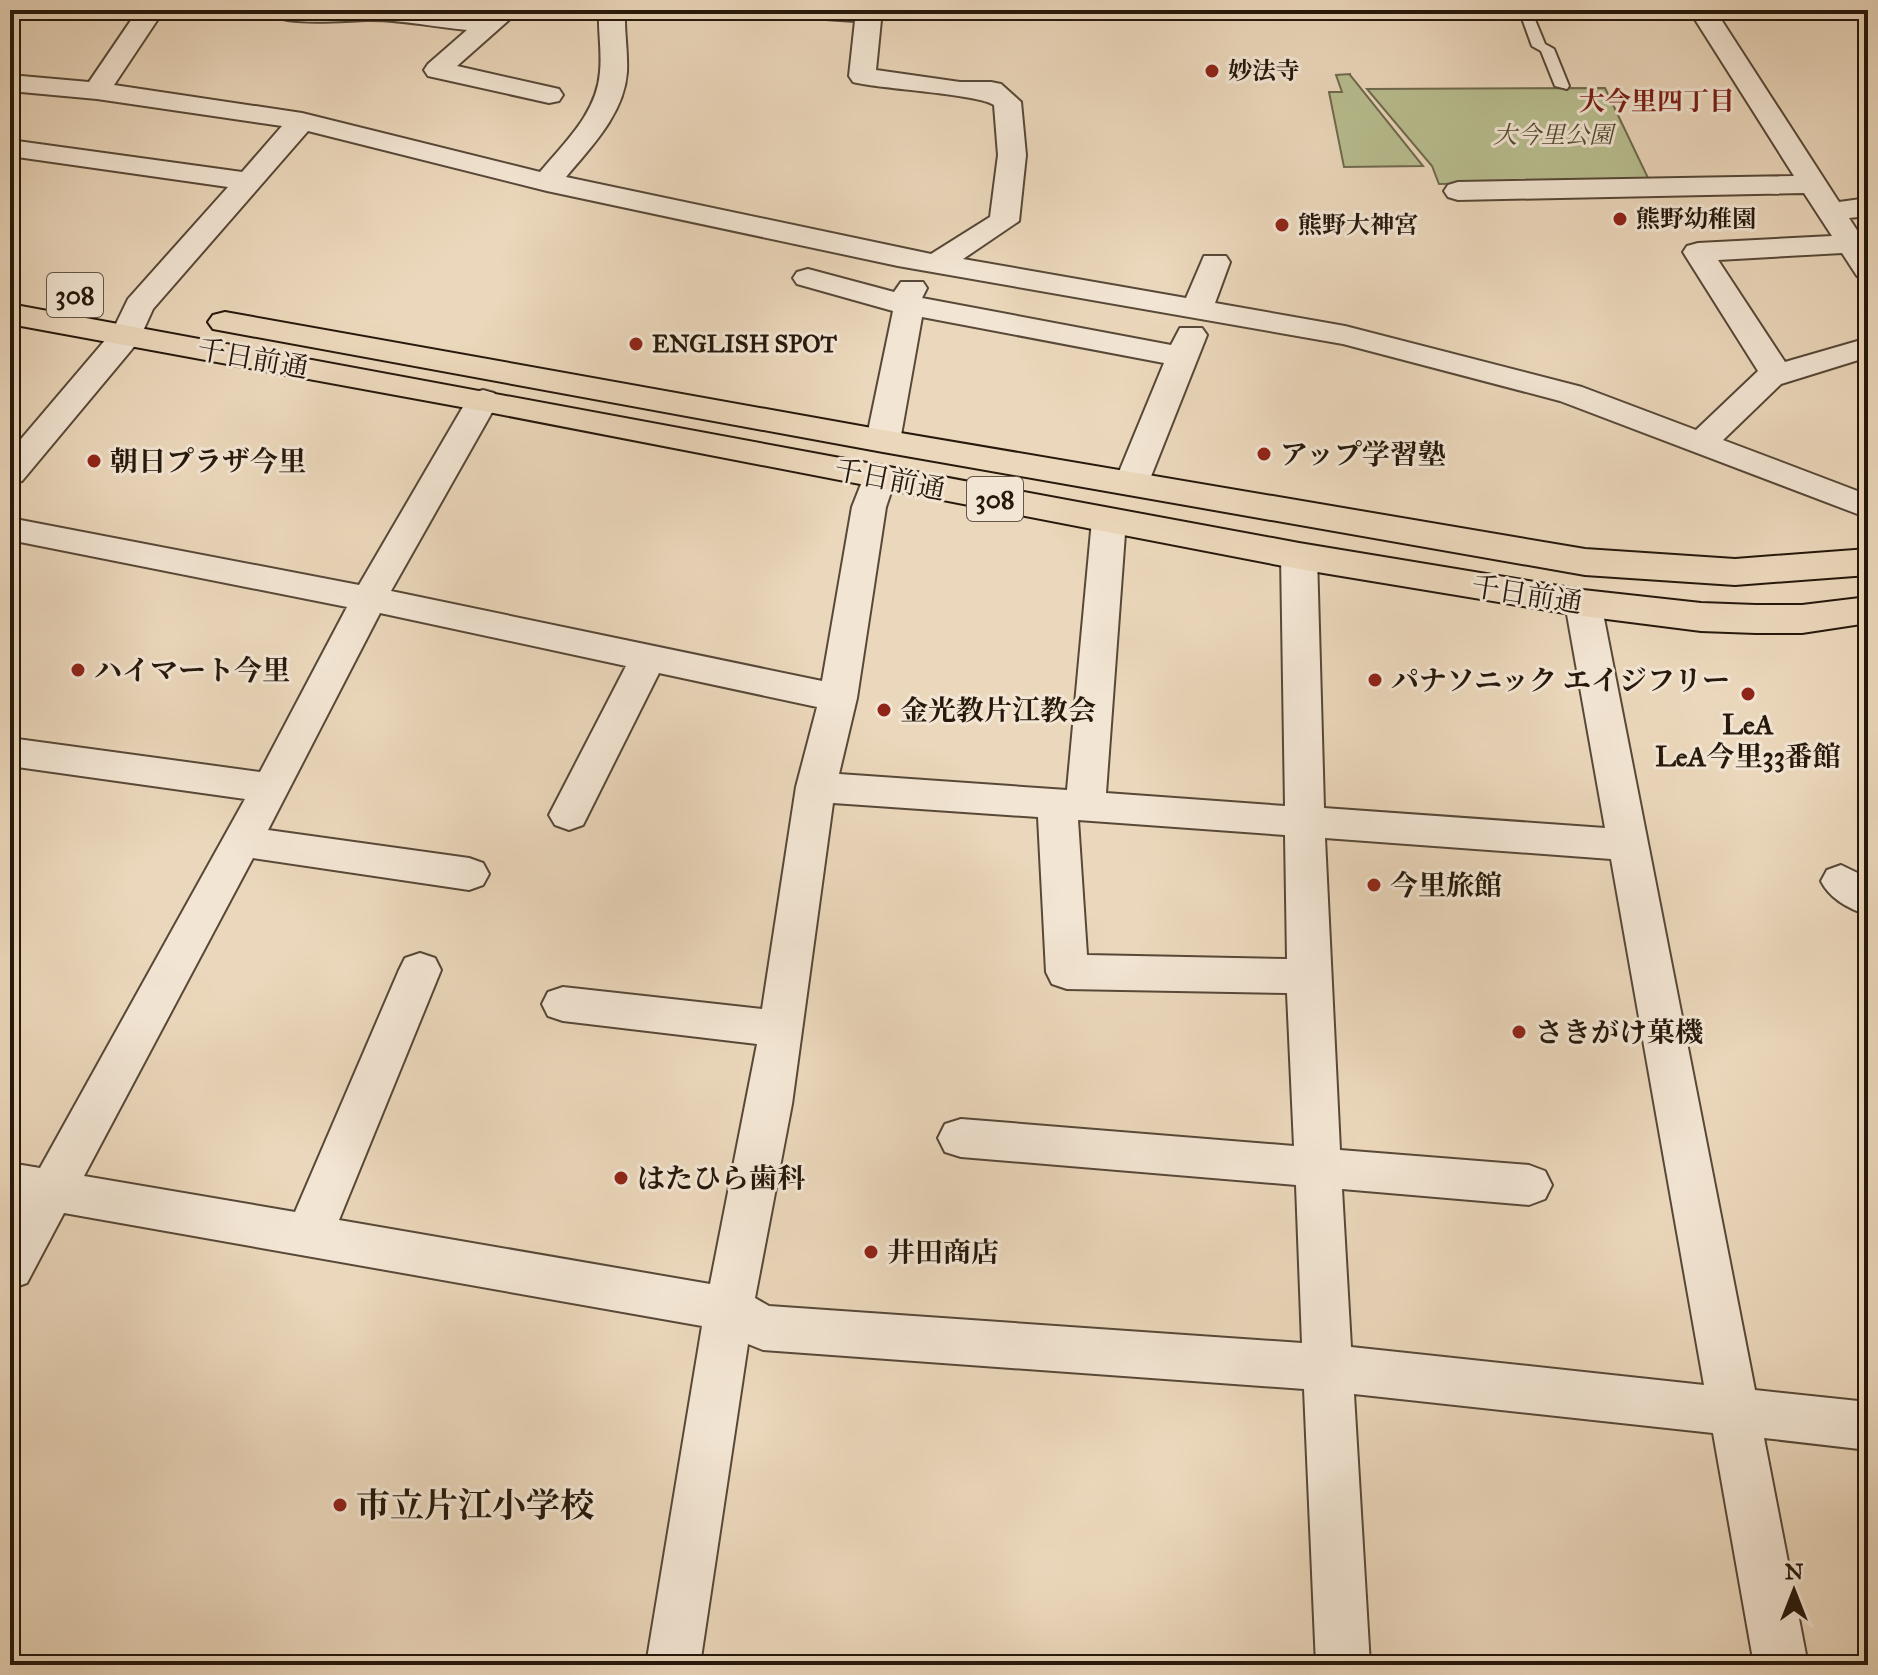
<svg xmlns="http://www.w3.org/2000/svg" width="1878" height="1675" font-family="'IM FELL Great Primer','Noto Serif JP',serif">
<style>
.green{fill:#b8be90;stroke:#6f6b4e;stroke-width:2}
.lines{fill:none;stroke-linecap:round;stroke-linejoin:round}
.lane-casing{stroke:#574837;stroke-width:4}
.street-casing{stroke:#574837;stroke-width:4}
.highway-casing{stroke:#26180b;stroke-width:4}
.lane{fill:#f2e5d3;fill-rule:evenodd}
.street{fill:#f2e5d3;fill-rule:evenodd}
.highway{fill:#ebd7bb;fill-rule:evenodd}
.poi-dot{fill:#8f2418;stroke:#f2e5d3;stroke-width:3}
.labels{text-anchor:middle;stroke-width:6;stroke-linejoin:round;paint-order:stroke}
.far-poi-label{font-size:24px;font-weight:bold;fill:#26180b;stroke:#f2e5d3;text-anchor:start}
.far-park-label{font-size:24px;font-style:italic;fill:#524a33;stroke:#f2e5d3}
.far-neighbourhood-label{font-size:26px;font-weight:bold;fill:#7a1f14;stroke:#f2e5d3}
.shield{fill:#f2e5d3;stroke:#635647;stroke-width:2}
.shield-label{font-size:26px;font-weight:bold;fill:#26180b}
.street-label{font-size:28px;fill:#26180b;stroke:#f2e5d3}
.poi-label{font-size:28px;font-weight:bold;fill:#26180b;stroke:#f2e5d3;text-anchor:start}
.near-poi-label{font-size:34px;font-weight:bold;fill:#26180b;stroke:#f2e5d3;text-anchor:start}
</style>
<rect width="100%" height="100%" fill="#ebd7bb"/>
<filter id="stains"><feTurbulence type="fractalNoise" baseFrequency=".0025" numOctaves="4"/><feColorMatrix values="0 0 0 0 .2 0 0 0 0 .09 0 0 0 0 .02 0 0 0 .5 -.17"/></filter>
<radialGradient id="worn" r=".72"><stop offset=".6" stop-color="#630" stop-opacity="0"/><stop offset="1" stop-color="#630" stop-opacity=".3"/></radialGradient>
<g class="green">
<path d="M1350,74V75L1423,166L1344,167L1329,92H1342L1336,75Z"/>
<path d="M1605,88L1649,180L1439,184L1432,166L1367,89Z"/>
</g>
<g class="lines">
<defs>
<path id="lane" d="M1519,10H1531L1545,44L1554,49L1569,86L1567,89L1555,86L1541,51L1532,46Z"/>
<g id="street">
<path d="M138,10H164L114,85L302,113L540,172C565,142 597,113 600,72C602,51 598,31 599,10H625C624,31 628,51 627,72C624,114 591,147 566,177L931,254L990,217L998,155L994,105C979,94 880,89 853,82L849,76L855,21L811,18L798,10H882L876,70L960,82H991L1001,84L1021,102L1026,155L1019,221L963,259L1186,298L1204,256H1226L1230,262L1215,303L1345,326L1582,387L1696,430L1758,371L1683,252L1687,246L1698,243L1832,236L1804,193L1458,200L1448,197L1444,191L1448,185L1458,182L1794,176L1689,10H1715L1839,202L1868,198V216L1849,218L1868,247V279L1857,276L1842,253L1718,260L1785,362L1868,338V357L1781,384L1723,440L1868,495V518L1560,401L1343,344L898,266L547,191L308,131L153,309L138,342L22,481L10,484V452L112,332L128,299L228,187L10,156V140L242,172L282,126L97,99L10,91V75L89,82Z"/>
<path d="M265,10H420L483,17L490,10H511L514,14L510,19L457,66L559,89L563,95L559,101L549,103L428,76L424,70L428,64L467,30C434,27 400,19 367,20C347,20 278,28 265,10Z"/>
<path d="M808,269L894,292L901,282H923L927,288L922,298L1171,345L1180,328H1202L1207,335L1148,484L1143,492L1131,495L1119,492L1114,484L1164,363L922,317L900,441L895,448L883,451L871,448L866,441L893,311L797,284L793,278L797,272Z"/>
<path d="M483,390L494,393L499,400L391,591L822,681L852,507L867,469L879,466L891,469L896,477L886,507L857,698L839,774L1067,790L1092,520L1097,512L1109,509L1121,512L1126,520L1106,793L1285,806L1281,556L1287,548L1299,544L1311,548L1317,556L1324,808L1605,828L1565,603L1570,594L1583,591L1596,594L1601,603L1755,1390L1868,1402V1450L1764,1438L1808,1665H1754L1713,1433L1354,1394L1370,1665H1316L1304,1389L763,1350L748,1344L700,1665H646L702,1326L64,1213L27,1283L10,1289V1223L20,1205L10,1203V1163L40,1168L245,799L10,766V738L260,772L347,607L10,540V518L359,585L467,400L472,393ZM380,613L626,666L549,815L555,825L569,830L583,825L659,673L817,707L796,787L762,1009L563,987L548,992L542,1004L548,1016L563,1021L757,1044L710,1284L339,1220L441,970L435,958L420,953L405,958L399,970L295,1212L84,1176L253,858L469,890L483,885L489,874L483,863L469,858L268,830ZM833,803L1038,817L1046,972L1052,984L1067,989L1287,993L1294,1146L961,1119L945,1124L938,1138L945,1152L961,1157L1296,1185L1302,1343L769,1306L755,1298L792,1104ZM1078,820L1285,835L1287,959L1087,955ZM1325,838L1611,859L1704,1385L1351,1347L1342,1189L1529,1205L1545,1199L1552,1185L1545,1171L1529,1165L1340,1150Z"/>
<path d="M1841,865L1868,878V915C1849,909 1830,899 1821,881L1827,870Z"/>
</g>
<g id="highway">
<path d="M10,304L1299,543L1583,590L1701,603L1756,605H1802L1868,597V623L1802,633H1756L1701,631L1583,616L1299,569L483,411L10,324Z"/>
<path d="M225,312L883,430L1585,549L1735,559L1868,549V575L1735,585L1585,575L883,452L213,329L208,322L213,315Z"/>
</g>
</defs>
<use href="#lane" class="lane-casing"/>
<use href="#street" class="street-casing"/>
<use href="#highway" class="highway-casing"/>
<use href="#lane" class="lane"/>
<use href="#street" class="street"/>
<use href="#highway" class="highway"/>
</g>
<g class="poi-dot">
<circle cx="1212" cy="71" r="8"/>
<circle cx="1620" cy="219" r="8"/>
<circle cx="1282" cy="225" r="8"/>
<circle cx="636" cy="344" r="8"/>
<circle cx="1264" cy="454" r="8"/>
<circle cx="94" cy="461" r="8"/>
<circle cx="78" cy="670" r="8"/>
<circle cx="1375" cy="680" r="8"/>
<circle cx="1748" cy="694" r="8"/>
<circle cx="884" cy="710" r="8"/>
<circle cx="1374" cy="885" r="8"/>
<circle cx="1519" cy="1032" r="8"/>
<circle cx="621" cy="1178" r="8"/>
<circle cx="871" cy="1252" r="8"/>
<circle cx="340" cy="1505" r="8"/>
</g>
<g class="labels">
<g class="far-poi-label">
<text x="1228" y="79">妙法寺</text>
<text x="1636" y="227">熊野幼稚園</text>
<text x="1298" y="233">熊野大神宮</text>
<text x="652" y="352">ENGLISH SPOT</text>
</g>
<g class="far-park-label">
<text x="1553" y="143">大今里公園</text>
</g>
<g class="far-neighbourhood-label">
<text x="1657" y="110">大今里四丁目</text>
</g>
<g class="shield">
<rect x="47" y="273" width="56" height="44" rx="6"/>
<rect x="967" y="477" width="56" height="44" rx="6"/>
</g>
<g class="shield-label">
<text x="75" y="304">308</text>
<text x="995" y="508">308</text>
</g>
<g class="street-label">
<text transform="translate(253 358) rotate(10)" y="10">千日前通</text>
<text transform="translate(890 479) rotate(11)" y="10">千日前通</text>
<text transform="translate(1527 594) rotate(9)" y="10">千日前通</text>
</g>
<g class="poi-label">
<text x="1280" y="464">アップ学習塾</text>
<text x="110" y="471">朝日プラザ今里</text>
<text x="94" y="680">ハイマート今里</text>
<text x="1391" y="690">パナソニック エイジフリー</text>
<text x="900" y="720">金光教片江教会</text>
<text x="1748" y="734" text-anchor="middle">LeA<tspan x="1748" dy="32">LeA今里33番館</tspan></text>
<text x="1390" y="895">今里旅館</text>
<text x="1535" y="1042">さきがけ菓機</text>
<text x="637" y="1188">はたひら歯科</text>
<text x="887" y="1262">井田商店</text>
</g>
<g class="near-poi-label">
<text x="356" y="1517">市立片江小学校</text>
</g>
</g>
<rect width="1878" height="1675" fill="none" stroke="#ebd7bb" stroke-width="40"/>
<rect x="12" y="12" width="1854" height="1651" fill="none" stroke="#26180b" stroke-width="4"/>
<rect x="20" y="20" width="1838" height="1635" fill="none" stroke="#26180b" stroke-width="2"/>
<g transform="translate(1794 1591)" stroke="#f2e5d3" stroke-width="6" paint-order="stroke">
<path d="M0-6L14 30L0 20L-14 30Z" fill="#26180b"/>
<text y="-12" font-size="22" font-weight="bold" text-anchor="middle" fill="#26180b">N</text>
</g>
<rect width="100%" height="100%" filter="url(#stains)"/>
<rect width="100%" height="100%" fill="url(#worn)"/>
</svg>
